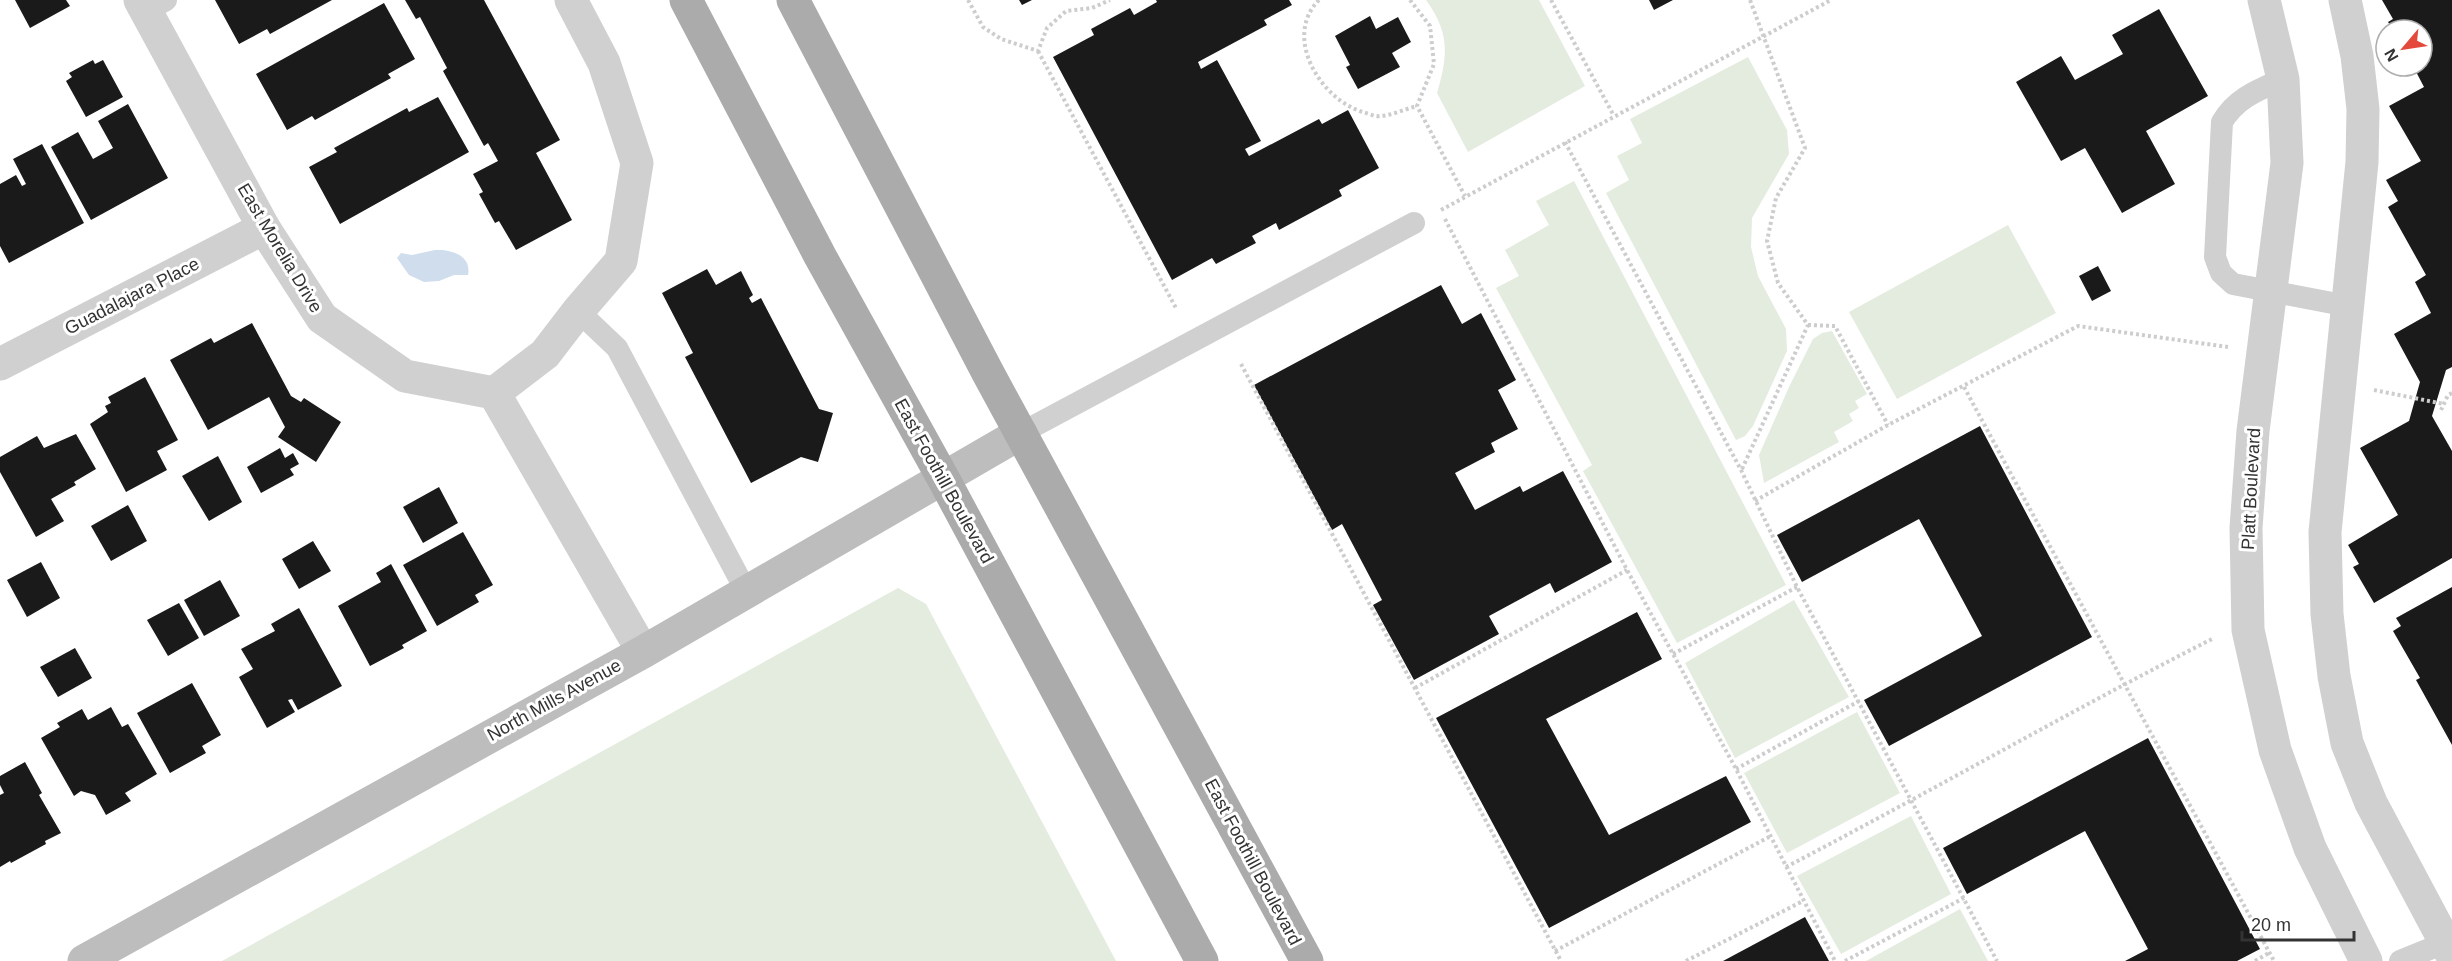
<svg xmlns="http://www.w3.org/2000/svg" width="2452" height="961" font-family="Helvetica,sans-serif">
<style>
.green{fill:#e4ecdf}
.water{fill:#cfdded}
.building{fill:#1a1a1a}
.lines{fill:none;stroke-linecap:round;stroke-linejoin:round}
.path{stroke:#cdcdcd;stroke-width:4;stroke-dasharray:3 3;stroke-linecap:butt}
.service{stroke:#d0d0d0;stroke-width:22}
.minor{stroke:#d0d0d0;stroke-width:33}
.secondary{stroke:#bdbdbd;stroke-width:33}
.primary{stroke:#ababab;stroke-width:33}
.labels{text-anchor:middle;stroke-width:6;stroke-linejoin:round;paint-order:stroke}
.street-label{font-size:18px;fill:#333;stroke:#fff}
</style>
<rect width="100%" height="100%" fill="#fff"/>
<g class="green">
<path d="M1426,0H1539L1585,86L1468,152L1437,93C1448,55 1450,33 1426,0Z"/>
<path d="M1748,57L1787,130L1789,154L1752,218L1751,247L1758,276L1786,329L1787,351L1753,426L1745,436L1736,440L1606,193L1629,180L1617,156L1642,143L1630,119Z"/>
<path d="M1574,181L1786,585L1677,643L1583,471L1592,465L1496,288L1519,276L1505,250L1549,225L1536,201Z"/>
<path d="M2008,225L2056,313L1897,399L1849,312Z"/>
<path d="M1832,331L1867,394L1855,401L1859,408L1849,414L1853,421L1834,432L1839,442L1764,483L1759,455L1789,387L1813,339L1822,333Z"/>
<path d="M898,588L926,604L1116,961H222Z"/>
<path d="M1794,600L1849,697L1735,758L1685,663Z"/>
<path d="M1857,712L1900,793L1787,853L1744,773Z"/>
<path d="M1911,816L1951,894L1841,954L1797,876Z"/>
<path d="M1960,909L1988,961H1866Z"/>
</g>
<path class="water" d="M435,250C450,249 472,255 468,275H454L439,281L424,282L409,275L397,258L401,253L412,255Z"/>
<g class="building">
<path d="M15,0H66L70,6L30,28Z"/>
<path d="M215,0H332L270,34L267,29L239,44Z"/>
<path d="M405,0H484L560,140L536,153L572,220L516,250L499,221L495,223L479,194L483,192L473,174L498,161L488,143L484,146L443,71L447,68L420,17L416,19Z"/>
<path d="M1019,0H1032L1022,5Z"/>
<path d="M1156,0H1289L1292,5L1264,20L1267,25L1198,62L1201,69L1217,60L1261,141L1245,149L1249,156L1319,119L1322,124L1348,110L1379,168L1339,190L1342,196L1279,230L1276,223L1252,236L1256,243L1216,264L1212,258L1172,280L1053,57L1094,35L1091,29L1130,8L1134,15L1157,2Z"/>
<path d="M1649,0H1673L1654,10Z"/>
<path d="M2382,0H2452V367L2446,370L2432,416L2452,451V558L2374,603L2353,567L2359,564L2348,545L2398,515L2360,448L2409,421L2420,382L2394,334L2431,313L2415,282L2426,275L2388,207L2398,201L2386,180L2421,161L2389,106L2424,87L2413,66H2422V30H2393L2388,22L2393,19Z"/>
<path d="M384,3L415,59L388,74L391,78L315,120L312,116L287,130L256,74Z"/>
<path d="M2159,9L2208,96L2146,131L2175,184L2122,213L2085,148L2061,161L2016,82L2061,56L2075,80L2123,54L2112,35Z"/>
<path d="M1370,16L1376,29L1398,17L1411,42L1392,53L1400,67L1358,89L1346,67L1350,65L1335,36Z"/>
<path d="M93,60L95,64L103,60L123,97L86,117L66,81L72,77L69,73Z"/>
<path d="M438,97L469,152L340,224L309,167L337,152L334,148L407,108L409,112Z"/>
<path d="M128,104L168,178L91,220L51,147L78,132L93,159L113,148L98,121Z"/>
<path d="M42,144L84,223L9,263L0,246V184L16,175L22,186L26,184L13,159Z"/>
<path d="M2098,266L2111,291L2092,301L2079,276Z"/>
<path d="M707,269L716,285L741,271L753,295L749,298L752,303L761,298L819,409L833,413L818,462L801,457L751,483L685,357L693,353L662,293Z"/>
<path d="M1441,285L1462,324L1481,313L1516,380L1498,390L1518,429L1491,443L1495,452L1455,473L1475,510L1520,486L1523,492L1563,471L1612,562L1555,593L1550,583L1489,616L1499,634L1414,680L1373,605L1382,600L1342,524L1332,530L1254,385Z"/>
<path d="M252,323L291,396L301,402L304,398L341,422L316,462L278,437L285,427L269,397L208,430L170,360L211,338L214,343Z"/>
<path d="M145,377L178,440L157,451L167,470L126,492L90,424L108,412L105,406L111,403L108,397Z"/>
<path d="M1980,426L2092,637L1889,746L1864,700L1982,636L1919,519L1802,582L1777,535Z"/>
<path d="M76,434L96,469L74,482L76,485L51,499L64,521L36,537L0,472V457L37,436L44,448Z"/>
<path d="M280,448L285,458L293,453L299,464L290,469L294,475L261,493L247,467Z"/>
<path d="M218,456L242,502L209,521L182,476Z"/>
<path d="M439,487L458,523L423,543L403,507Z"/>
<path d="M128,505L147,541L111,561L91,526Z"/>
<path d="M463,532L493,585L475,595L479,602L437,626L403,565Z"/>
<path d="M313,541L331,571L299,589L282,559Z"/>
<path d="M41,562L60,598L27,617L7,580Z"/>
<path d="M391,564L427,631L402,645L404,648L370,666L338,606L381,582L376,573Z"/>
<path d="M220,580L240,616L204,636L184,600Z"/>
<path d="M2452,587V745L2416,680L2420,678L2393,631L2401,626L2396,618Z"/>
<path d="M179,603L199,638L168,656L147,620Z"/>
<path d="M299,608L342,686L298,710L292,699L288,700L295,712L267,728L239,677L253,669L241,649L275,631L271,624Z"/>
<path d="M1637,612L1662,659L1546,719L1609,835L1726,776L1751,822L1549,928L1436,718Z"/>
<path d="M75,648L92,678L58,697L40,667Z"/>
<path d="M192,683L221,735L202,746L206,753L170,773L137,713Z"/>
<path d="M111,707L122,727L128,724L157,774L125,793L131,801L106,815L95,795L81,791L74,796L41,738L60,727L57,723L82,709L88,720Z"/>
<path d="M2148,738L2260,949L2237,961H2125L2148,949L2085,831L1967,894L1943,848Z"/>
<path d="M25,762L42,793L39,795L61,833L45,841L46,844L11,863L10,861L0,867V795L4,793L0,785V776Z"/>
<path d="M1805,917L1829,961H1723Z"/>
</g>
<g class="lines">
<g class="path">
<path d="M968,0L983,27L1001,39L1038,51L1047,28L1066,11L1092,8L1110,0"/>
<path d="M1319,0C1282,37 1321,100 1363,112C1369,114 1376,117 1381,116C1393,115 1405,109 1417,106"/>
<path d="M1410,0L1430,26L1434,64L1417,106L1465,196"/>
<path d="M1551,0L1614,116"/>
<path d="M1038,51L1177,310"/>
<path d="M1565,142L1741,470L1797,587L1997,961"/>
<path d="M1441,210L1831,0"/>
<path d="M1445,219L1627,570L1736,769L1835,961"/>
<path d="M1808,325L1835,326L1888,425"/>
<path d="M1241,364L1561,961"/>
<path d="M1964,387L2274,961"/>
<path d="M2374,390L2444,404"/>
<path d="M2441,410L2448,395L2452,393"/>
<path d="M1742,469L1808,325L1778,283L1767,241L1776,198L1805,148L1750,0"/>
<path d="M1755,501L1888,425L2078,326L2228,347"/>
<path d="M1673,654L1797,587"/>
<path d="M1415,688L1627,570"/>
<path d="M1736,769L1859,701"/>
<path d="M1786,867C1930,792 2070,711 2214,638"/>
<path d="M1555,951L1769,837"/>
<path d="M1686,961L1803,901"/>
<path d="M1845,961L1964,898"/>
<path d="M2255,961L2269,953"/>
</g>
<g class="service">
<path d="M146,11L166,0"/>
<path d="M2283,79C2258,90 2236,98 2222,122L2215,257L2221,273L2233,284L2348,306"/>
<path d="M578,311L617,348L746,591"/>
<path d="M1021,433L1414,223"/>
<path d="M2400,961L2452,940"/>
</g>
<g class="minor">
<path d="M140,0L264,228L322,318L405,376L494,393L643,652"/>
<path d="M2264,0L2283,79L2287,163L2253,431L2246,528L2248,630L2275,750L2310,848L2366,961"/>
<path d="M2345,0L2357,56L2363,109L2362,162L2325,532L2327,614L2334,676L2347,743L2371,803L2452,955"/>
<path d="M0,364L264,228"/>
<path d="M494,393L545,354L578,311L621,261L637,163L604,63L571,0"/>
</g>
<path class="secondary" d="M84,961L643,652L1021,433"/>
<g class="primary">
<path d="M686,0L820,256L943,478L1202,961"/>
<path d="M793,0L988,373L1307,961"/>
</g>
</g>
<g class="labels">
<g class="street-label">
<text transform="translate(280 248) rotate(59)" y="6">East Morelia Drive</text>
<text transform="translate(132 296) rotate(-27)" y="6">Guadalajara Place</text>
<text transform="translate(944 481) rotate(61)" y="6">East Foothill Boulevard</text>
<text transform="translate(2251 489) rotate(-87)" y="6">Platt Boulevard</text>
<text transform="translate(554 700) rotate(-29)" y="6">North Mills Avenue</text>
<text transform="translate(1253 862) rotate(62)" y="6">East Foothill Boulevard</text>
</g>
</g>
<g transform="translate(2404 48) rotate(241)"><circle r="28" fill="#ffffff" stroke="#adadad" stroke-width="1.5"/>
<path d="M0-4.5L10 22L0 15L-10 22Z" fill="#e34a3b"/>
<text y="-9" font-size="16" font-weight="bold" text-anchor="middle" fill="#333333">N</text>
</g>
<path d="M2242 931v9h112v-9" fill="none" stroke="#333333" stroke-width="3"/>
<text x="2251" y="931" font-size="18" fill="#333333" stroke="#ffffff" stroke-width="4.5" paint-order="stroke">20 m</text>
</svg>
